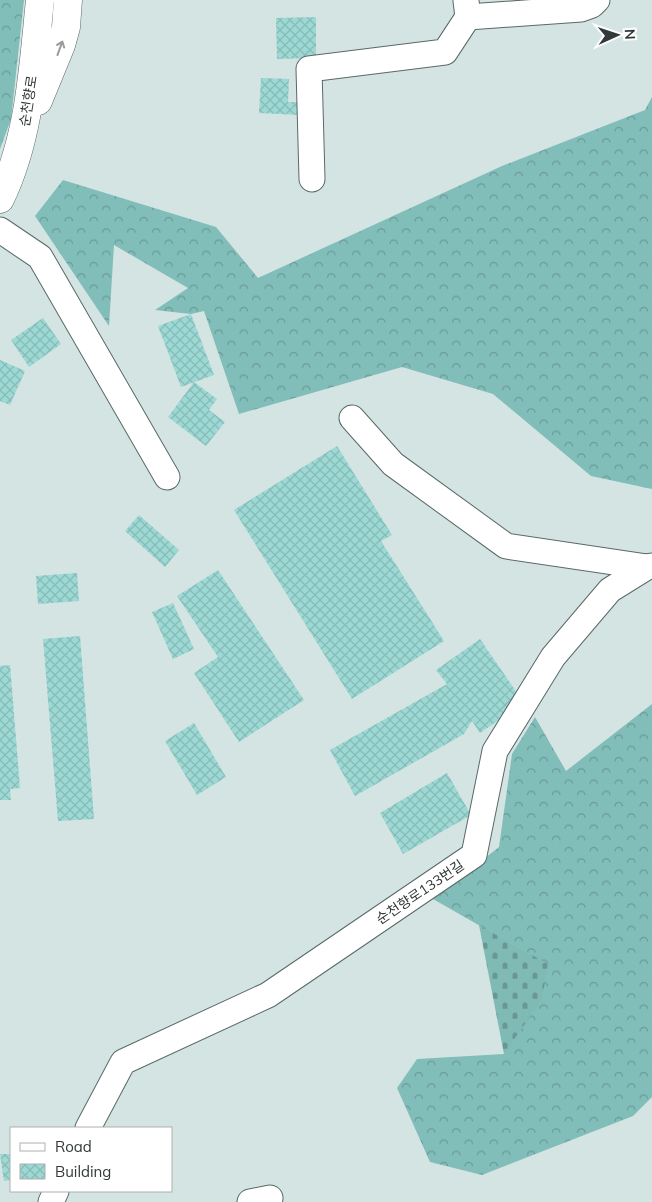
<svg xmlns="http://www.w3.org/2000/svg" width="652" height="1202" font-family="Mulish,'Noto Sans KR',sans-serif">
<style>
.forest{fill:url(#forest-crowns)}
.cemetery{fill:url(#cemetery-stones)}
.building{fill:url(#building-cross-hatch)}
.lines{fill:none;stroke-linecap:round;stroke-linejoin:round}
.minor-casing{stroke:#596968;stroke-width:27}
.secondary-casing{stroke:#596968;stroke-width:29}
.minor{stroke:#fff;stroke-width:25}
.secondary{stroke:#fff;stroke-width:28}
.oneway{stroke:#989c9c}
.labels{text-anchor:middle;stroke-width:4;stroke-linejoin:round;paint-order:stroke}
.street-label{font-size:14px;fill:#323938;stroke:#fff}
</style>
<defs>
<pattern id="forest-crowns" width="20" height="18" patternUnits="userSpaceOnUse" patternTransform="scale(1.25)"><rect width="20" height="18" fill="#81bdb9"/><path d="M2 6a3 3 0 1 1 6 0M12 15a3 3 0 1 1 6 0" fill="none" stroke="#6a9b97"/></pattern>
<pattern id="cemetery-stones" width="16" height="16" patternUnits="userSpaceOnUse" patternTransform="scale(1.25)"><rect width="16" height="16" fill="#80bab5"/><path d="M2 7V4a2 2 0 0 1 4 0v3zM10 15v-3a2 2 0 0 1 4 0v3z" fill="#699894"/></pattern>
<pattern id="building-cross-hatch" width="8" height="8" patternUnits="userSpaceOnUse" patternTransform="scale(1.25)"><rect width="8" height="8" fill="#9cd9d4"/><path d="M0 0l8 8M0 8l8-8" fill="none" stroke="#87bbb7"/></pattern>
</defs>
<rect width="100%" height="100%" fill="#d3e4e3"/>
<g class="forest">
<path d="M0,0H24L11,119L0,149Z"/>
<path d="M652,97V489L591,476L493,394L402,367L239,414L204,311L191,314L155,310L188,288L114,245L109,326L35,216L63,180L216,227L258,278L502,166L645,110Z"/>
<path d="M652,704V1097L633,1116L482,1175L430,1162L397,1088L417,1059L504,1054L547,964L433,899L499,847L512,754L535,717L566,771Z"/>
</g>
<path class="cemetery" d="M479,925L548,964L542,999L504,1054Z"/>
<g class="building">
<path d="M316,17V58L277,59L276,18Z"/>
<path d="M261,78L289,79L288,102H300L299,115L259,113Z"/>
<path d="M191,314L214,375L181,387L158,326Z"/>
<path d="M43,318L61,344L29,367L11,340Z"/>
<path d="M0,360L25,371L10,405L0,401Z"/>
<path d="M194,382L217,399L209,410L225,422L206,446L168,417Z"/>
<path d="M337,446L392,535L381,541L444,641L352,699L234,510Z"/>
<path d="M139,515L179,550L165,567L125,531Z"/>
<path d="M218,570L304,700L239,742L194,673L218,657L177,596Z"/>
<path d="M77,573L79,601L38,604L36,576Z"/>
<path d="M173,603L194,649L173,659L152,612Z"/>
<path d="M80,636L94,819L58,821L43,639Z"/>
<path d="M480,639L524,703L480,733L472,721L464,734L355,796L330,750L447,684L436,670Z"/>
<path d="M10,665L20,788L10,789L11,800H0V666Z"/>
<path d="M194,723L226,777L197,795L165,741Z"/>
<path d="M447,773L471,815L403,854L380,813Z"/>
<path d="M0,1154H11V1180L4,1181Z"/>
</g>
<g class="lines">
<defs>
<g id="minor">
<path d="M466,1L468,17L581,9L592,5L597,0"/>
<path d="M312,179L309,69L445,52L468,17"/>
<path d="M0,230L40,257L167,477"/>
<path d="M352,418L393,464L506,546L647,567"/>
<path d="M88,1128L123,1062L268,995L474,855L495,751L553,657L610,590L647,567L652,566"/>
<path d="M51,1202L56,1191"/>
<path d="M250,1202L270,1198"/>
</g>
<g id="secondary">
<path d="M38,101L61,45L66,27L68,0"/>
<path d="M0,199C30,137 33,68 40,0"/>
</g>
</defs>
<use href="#minor" class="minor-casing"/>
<use href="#secondary" class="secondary-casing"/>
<use href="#minor" class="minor"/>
<use href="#secondary" class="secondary"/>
</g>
<defs><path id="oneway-shaft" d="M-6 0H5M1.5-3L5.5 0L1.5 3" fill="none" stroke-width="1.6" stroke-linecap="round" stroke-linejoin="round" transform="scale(1.25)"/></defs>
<use class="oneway" href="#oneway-shaft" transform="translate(60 48) rotate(-70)"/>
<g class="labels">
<g class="street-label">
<text transform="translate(28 101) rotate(-81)" y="5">순천향로</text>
<text transform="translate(420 892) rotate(-34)" y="5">순천향로133번길</text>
</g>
</g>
<rect x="10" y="1127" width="162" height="65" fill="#ffffff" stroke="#adb0af"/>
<rect x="20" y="1143" width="25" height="8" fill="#ffffff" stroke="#adb0af"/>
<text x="55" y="1152" font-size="15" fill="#323938">Road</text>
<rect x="20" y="1164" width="25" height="15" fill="url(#building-cross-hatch)" stroke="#adb0af"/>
<text x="55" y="1177" font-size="15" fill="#323938">Building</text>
<g transform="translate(617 35) rotate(87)" stroke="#ffffff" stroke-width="4" paint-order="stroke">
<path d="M0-4L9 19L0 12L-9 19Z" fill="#323938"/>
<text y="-8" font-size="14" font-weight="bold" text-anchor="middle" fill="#323938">N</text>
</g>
</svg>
